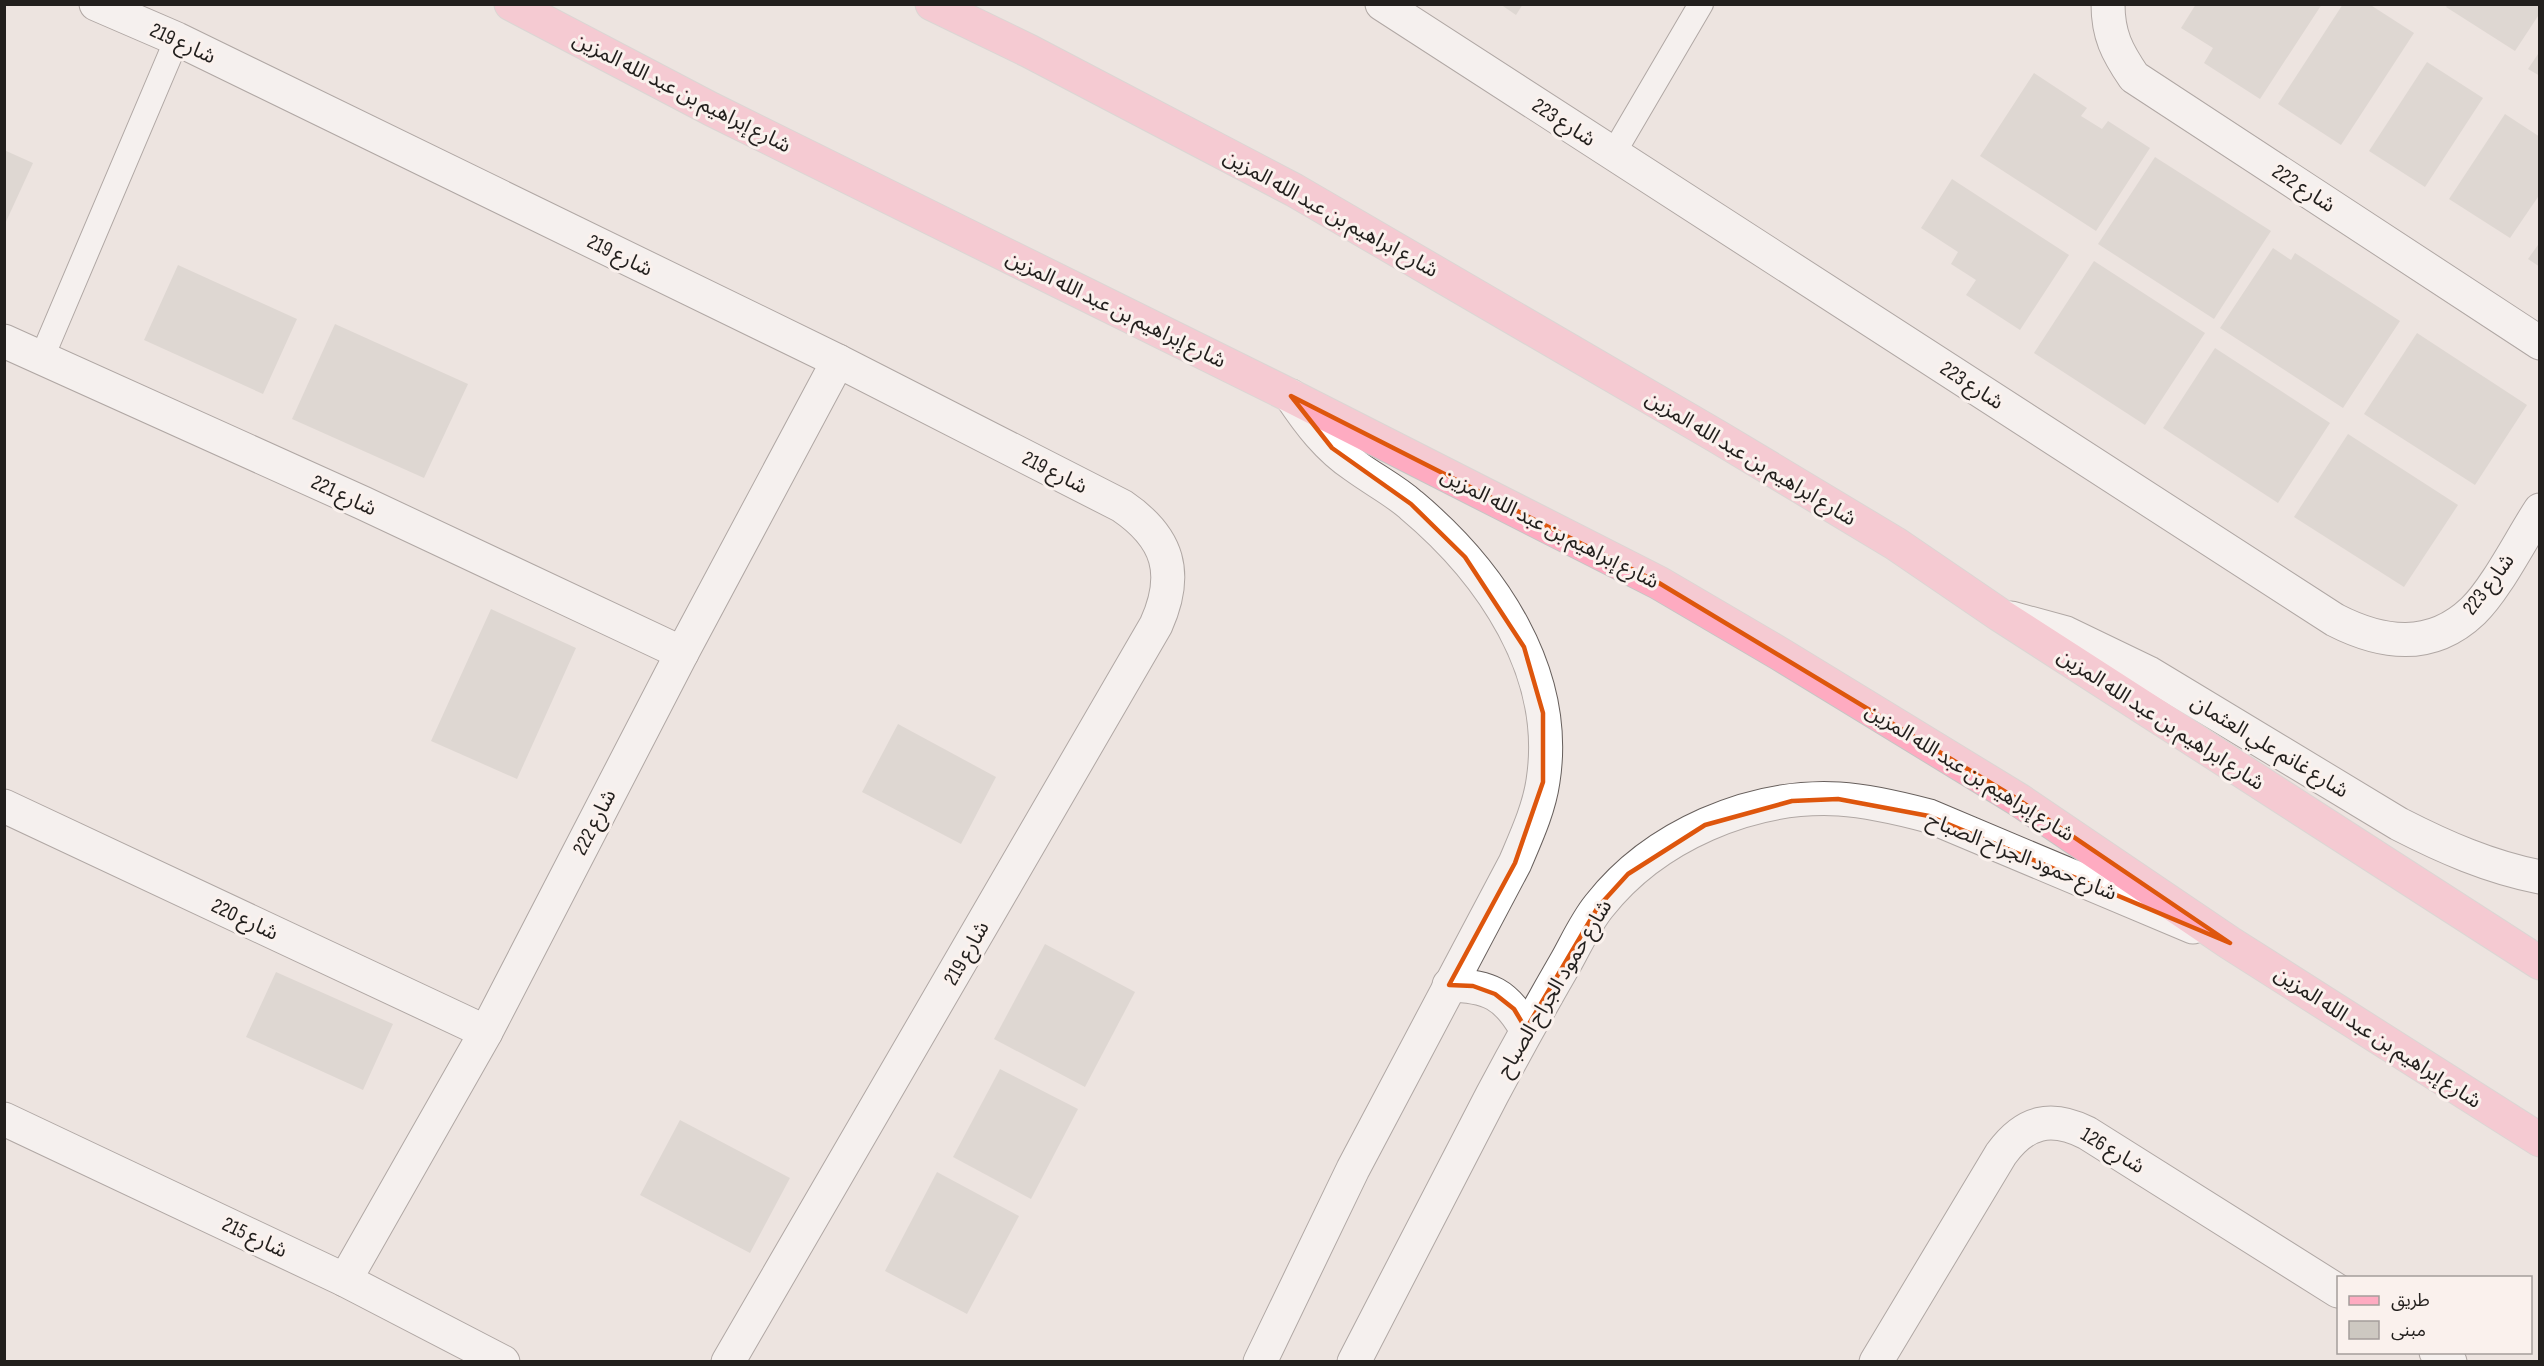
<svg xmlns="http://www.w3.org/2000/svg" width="2544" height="1366" font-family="'Sofia Sans Condensed','Noto Sans Arabic',sans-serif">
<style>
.building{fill:#cdc8c1}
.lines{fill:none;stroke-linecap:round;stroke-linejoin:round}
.lane-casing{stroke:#675f5c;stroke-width:26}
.street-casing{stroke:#675f5c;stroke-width:35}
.secondary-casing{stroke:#675f5c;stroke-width:35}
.primary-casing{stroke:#c6c5c4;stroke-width:35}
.lane{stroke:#fff;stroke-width:24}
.street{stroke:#fff;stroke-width:33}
.secondary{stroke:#fff;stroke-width:33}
.primary{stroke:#feabc1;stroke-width:33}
.marked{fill:none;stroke:#de560d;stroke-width:4.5;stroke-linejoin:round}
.labels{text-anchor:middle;stroke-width:6;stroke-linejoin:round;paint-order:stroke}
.street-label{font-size:21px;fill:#221f1d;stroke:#faf1ed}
</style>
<rect width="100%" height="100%" fill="#ede4e0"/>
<g class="building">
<path d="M1500,4H1523L1516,15Z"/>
<path d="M2196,4H2322L2260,99L2204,63L2213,48L2181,28Z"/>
<path d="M2343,4H2369L2414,33L2341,145L2278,104Z"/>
<path d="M2448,4H2540V13L2515,51L2446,7Z"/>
<path d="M2540,51V76L2528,69Z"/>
<path d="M2427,62L2483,98L2425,187L2369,151Z"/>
<path d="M2034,73L2087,108L2081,116L2102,129L2108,121L2150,148L2096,231L1980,156Z"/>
<path d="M2505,114L2540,137V194L2510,238L2449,199Z"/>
<path d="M4,150L33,163L4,226Z"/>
<path d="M2155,157L2271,231L2214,319L2098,244Z"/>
<path d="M1952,179L2069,255L2020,330L1966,295L1976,280L1951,264L1958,252L1921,228Z"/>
<path d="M2540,242V267L2528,259Z"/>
<path d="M2273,248L2291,260L2295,253L2400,321L2343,408L2220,328Z"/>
<path d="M2094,261L2205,333L2145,425L2034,353Z"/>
<path d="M178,265L297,319L263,394L144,340Z"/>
<path d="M335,324L468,384L424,478L292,419Z"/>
<path d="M2417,333L2527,405L2475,485L2364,414Z"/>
<path d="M2215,348L2330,423L2278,503L2163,428Z"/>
<path d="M2348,434L2458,505L2404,587L2294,517Z"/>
<path d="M491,609L576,648L517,779L431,741Z"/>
<path d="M898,724L996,777L961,844L862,792Z"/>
<path d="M1045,944L1135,992L1085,1087L994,1039Z"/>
<path d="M276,972L393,1024L363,1090L246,1037Z"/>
<path d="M1000,1069L1078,1109L1031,1199L953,1157Z"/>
<path d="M680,1120L790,1178L750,1253L640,1195Z"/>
<path d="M937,1172L1019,1216L967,1314L885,1271Z"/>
</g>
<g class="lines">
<defs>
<g id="lane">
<path d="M1613,154L1701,4"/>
<path d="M42,357L177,39"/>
</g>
<g id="street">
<path d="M96,4L177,39L838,361L1122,506C1169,538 1179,574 1156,625L728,1362"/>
<path d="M1382,4L2335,620C2382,644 2431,651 2473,611C2496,589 2521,539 2540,510"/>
<path d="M2108,4C2108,35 2117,52 2134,77L2540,343"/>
<path d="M4,341L363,503L682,653"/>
<path d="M4,806L486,1032"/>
<path d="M4,1119L345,1280L503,1362"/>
<path d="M345,1280L486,1032L682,653L838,361"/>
<path d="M2436,1352L2450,1362"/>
<path d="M1876,1362L2001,1154C2025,1121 2051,1115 2087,1133L2338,1291"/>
</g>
<g id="secondary">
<path d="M2011,618L2066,633L2149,673L2399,824C2444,847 2489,867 2540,877"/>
<path d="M1449,985C1489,986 1506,994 1526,1029"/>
<path d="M1260,1362L1353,1169L1515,863C1526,837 1539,809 1543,781C1560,672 1491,572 1411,505C1394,490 1374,480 1355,466C1328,448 1309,423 1291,396"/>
<path d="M1354,1362C1400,1273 1446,1184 1492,1095C1516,1050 1541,1005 1567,960C1577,942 1586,922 1599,906C1654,836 1751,794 1839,799C1870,801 1899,808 1929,816L2193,927"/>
</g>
<g id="primary">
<path d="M511,4L711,109L1291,396L1659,583L1780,654L2019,800L2230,943L2540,1140"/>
<path d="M932,4L1029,51L1294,190L1718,437L1896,544L2000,615L2540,963"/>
</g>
</defs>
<use href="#lane" class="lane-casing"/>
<use href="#street" class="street-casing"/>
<use href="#secondary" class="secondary-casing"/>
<use href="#primary" class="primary-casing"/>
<use href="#lane" class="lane"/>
<use href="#street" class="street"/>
<use href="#secondary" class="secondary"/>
<use href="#primary" class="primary"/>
</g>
<path d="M0 0H2544V1366H0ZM1291,396L1659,583L2019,800L2230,943L1929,816L1838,799L1792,801L1705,825L1628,874L1598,907L1526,1029L1514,1009L1495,994L1473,986L1449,985L1515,863L1543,782V713L1524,647L1465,557L1411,504L1332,448Z" fill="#ede4e0" fill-opacity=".55" fill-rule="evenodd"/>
<path class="marked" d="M1291,396L1659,583L2019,800L2230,943L1929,816L1838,799L1792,801L1705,825L1628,874L1598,907L1526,1029L1514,1009L1495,994L1473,986L1449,985L1515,863L1543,782V713L1524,647L1465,557L1411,504L1332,448Z"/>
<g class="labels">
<g class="street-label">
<text transform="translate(183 43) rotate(25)" y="7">شارع 219</text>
<text transform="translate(682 92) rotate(27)" y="7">شارع إبراهيم بن عبد الله المزين</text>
<text transform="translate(1564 122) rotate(33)" y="7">شارع 223</text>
<text transform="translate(2304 188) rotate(33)" y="7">شارع 222</text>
<text transform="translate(1331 213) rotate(29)" y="7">شارع ابراهيم بن عبد الله المزين</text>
<text transform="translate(620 255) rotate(26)" y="7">شارع 219</text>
<text transform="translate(1116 309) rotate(26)" y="7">شارع إبراهيم بن عبد الله المزين</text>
<text transform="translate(1972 385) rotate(33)" y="7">شارع 223</text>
<text transform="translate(1751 458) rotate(31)" y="7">شارع ابراهيم بن عبد الله المزين</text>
<text transform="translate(1055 472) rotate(27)" y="7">شارع 219</text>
<text transform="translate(344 495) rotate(25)" y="7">شارع 221</text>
<text transform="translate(1550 528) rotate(27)" y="7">شارع إبراهيم بن عبد الله المزين</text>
<text transform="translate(2488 584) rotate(-53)" y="7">شارع 223</text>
<text transform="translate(2161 719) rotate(33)" y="7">شارع ابراهيم بن عبد الله المزين</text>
<text transform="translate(2270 746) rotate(31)" y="7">شارع غانم علي العثمان</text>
<text transform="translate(1970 772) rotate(32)" y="7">شارع إبراهيم بن عبد الله المزين</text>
<text transform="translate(594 822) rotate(-63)" y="7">شارع 222</text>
<text transform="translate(2022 856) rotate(22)" y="7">شارع حمود الجراح الصباح</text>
<text transform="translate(245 919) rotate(25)" y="7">شارع 220</text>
<text transform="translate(966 953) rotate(-60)" y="7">شارع 219</text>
<text transform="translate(1554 988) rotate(-59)" y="7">شارع حمود الجراح الصباح</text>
<text transform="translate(2378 1037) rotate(33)" y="7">شارع إبراهيم بن عبد الله المزين</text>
<text transform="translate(2113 1150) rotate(31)" y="7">شارع 126</text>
<text transform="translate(255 1237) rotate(25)" y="7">شارع 215</text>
</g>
</g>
<rect width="2544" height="1366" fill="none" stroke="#221f1d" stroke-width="12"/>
<rect x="2337" y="1276" width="195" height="78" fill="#faf1ed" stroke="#a49d9a" stroke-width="1.5"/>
<rect x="2349" y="1296" width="30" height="9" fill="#feabc1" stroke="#a49d9a" stroke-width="1.5"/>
<text x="2391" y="1306" font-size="18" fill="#221f1d">طريق</text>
<rect x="2349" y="1321" width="30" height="18" fill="#cdc8c1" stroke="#a49d9a" stroke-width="1.5"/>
<text x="2391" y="1336" font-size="18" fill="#221f1d">مبنى</text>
</svg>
